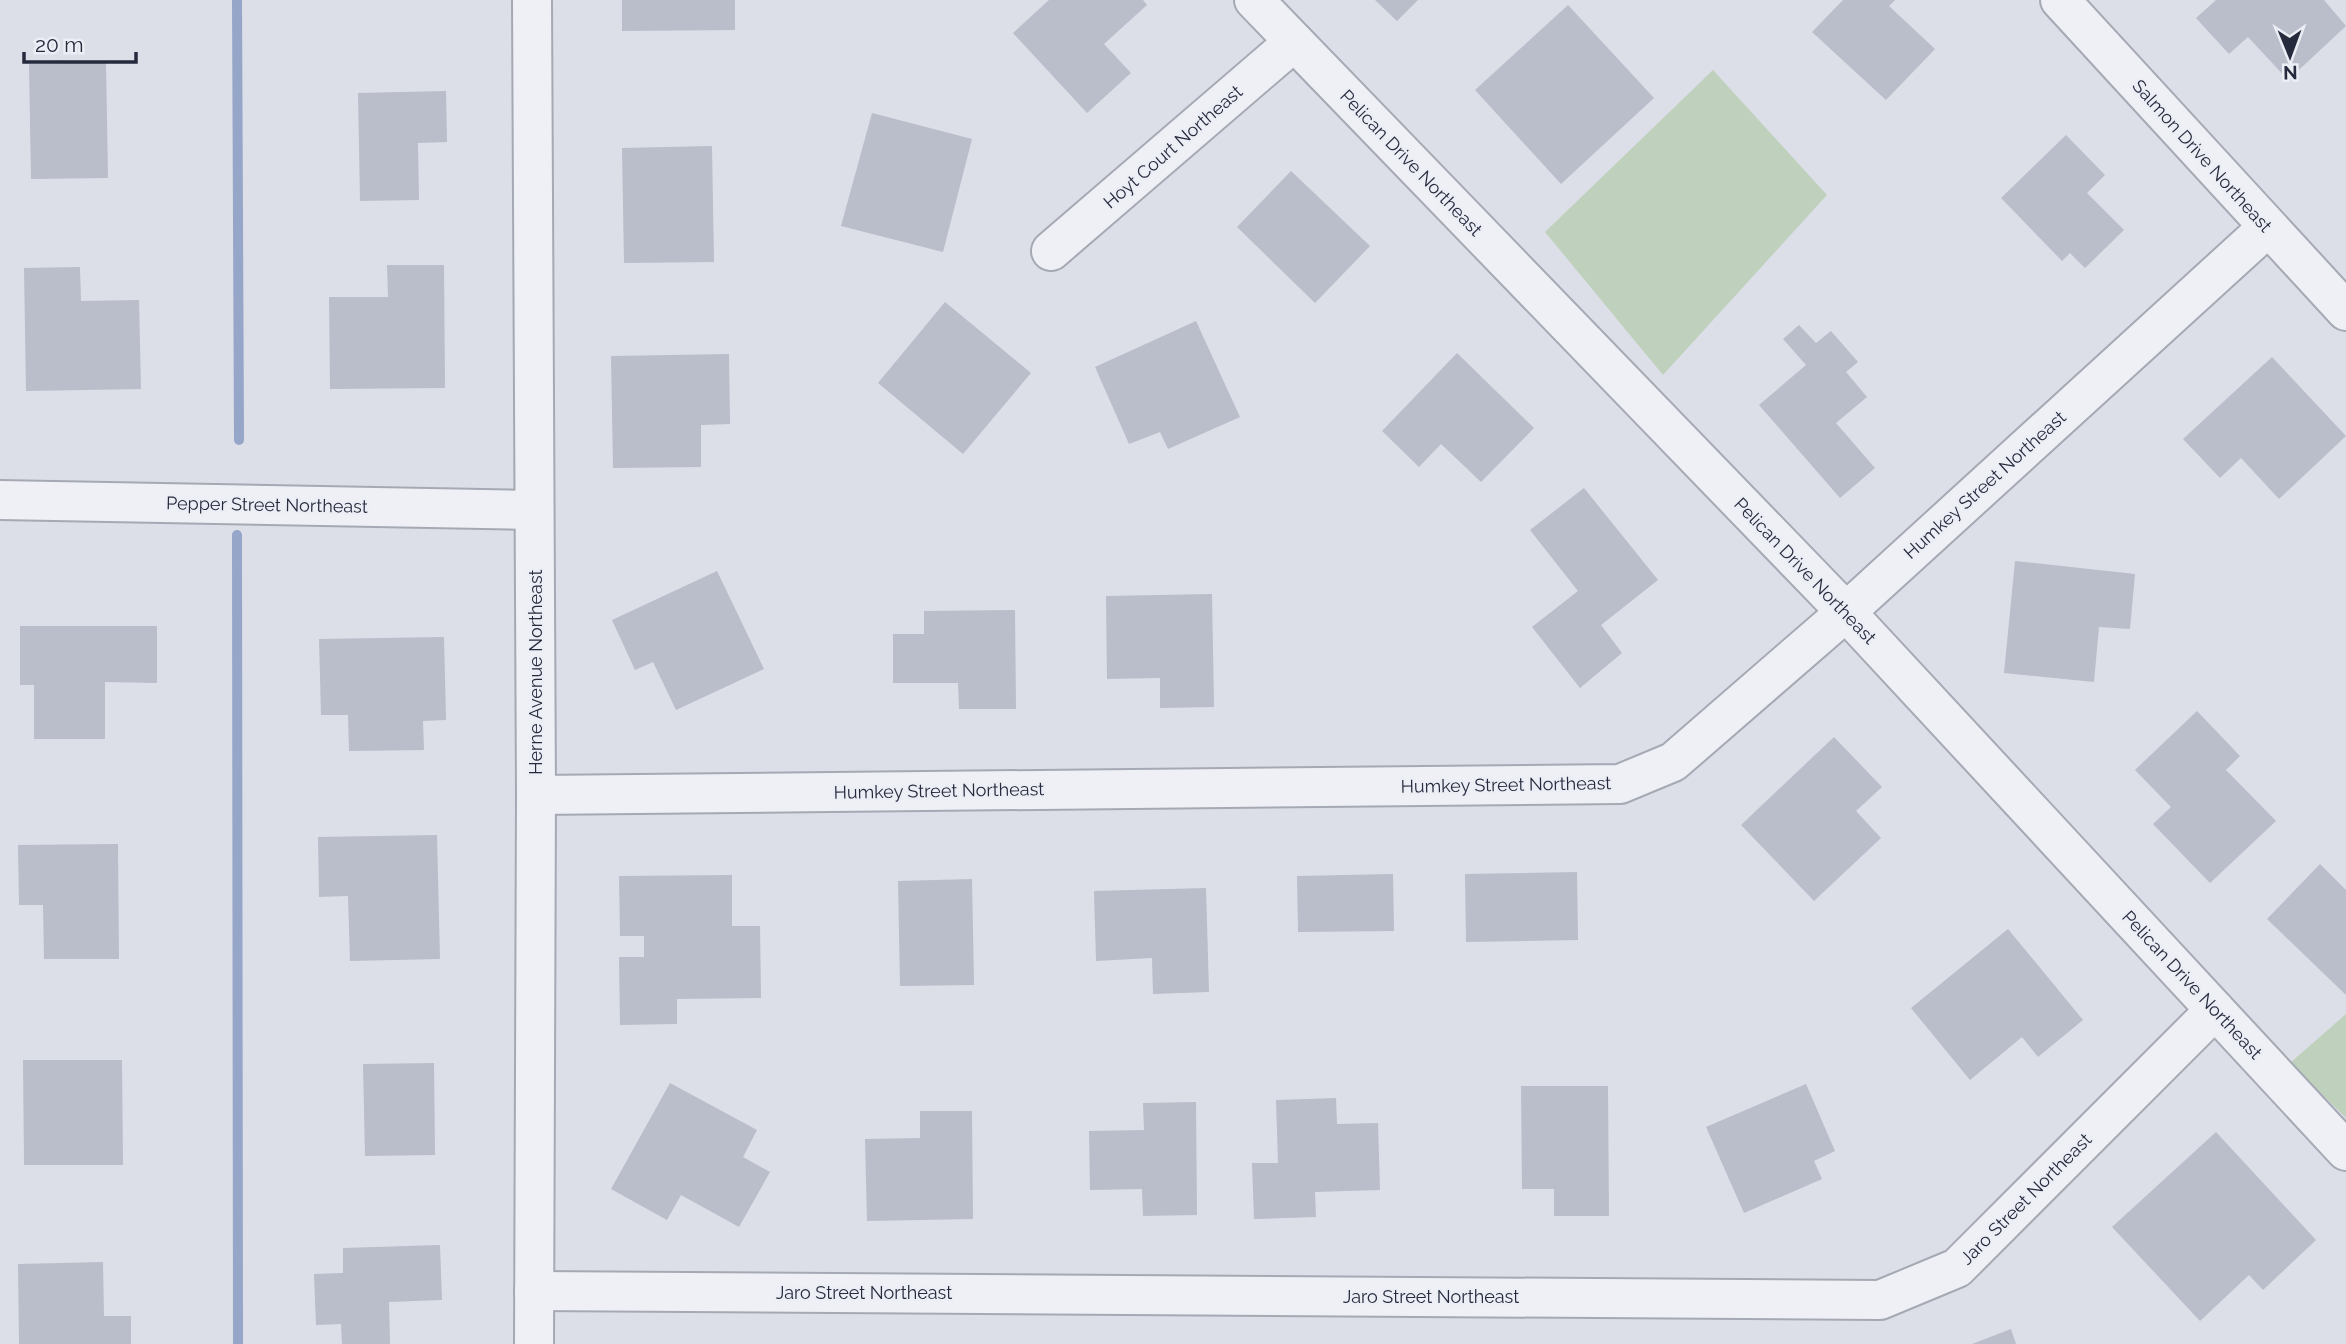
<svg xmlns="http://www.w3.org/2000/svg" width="2346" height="1344" font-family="Raleway,sans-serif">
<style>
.green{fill:#bfd1bd}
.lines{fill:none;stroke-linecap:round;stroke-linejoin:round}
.stream{stroke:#96a6c8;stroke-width:10}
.building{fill:#babdca}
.street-casing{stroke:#a5a9b4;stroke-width:42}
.street{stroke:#eff0f5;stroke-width:38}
.labels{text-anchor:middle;stroke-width:5;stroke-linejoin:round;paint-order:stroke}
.street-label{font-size:18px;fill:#262a3d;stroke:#eceef5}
</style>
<rect width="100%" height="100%" fill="#dcdfe7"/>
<g class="green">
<path d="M1713,70L1827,195L1663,375L1545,232Z"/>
<path d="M2346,1014V1118L2290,1063Z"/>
</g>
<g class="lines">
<g class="stream">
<path d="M237,0L239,440"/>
<path d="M237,535L238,1344"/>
</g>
</g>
<g class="building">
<path d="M622,0H735V30L622,31Z"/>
<path d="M1049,0H1143L1147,5L1104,44L1131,73L1087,113L1013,33Z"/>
<path d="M1375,0H1418L1397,21Z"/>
<path d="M1843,0H1895L1889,6L1935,49L1886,100L1812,32Z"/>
<path d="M2216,0H2324L2346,26L2288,80L2248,37L2229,54L2196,18Z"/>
<path d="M1568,5L1654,98L1561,184L1475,90Z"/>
<path d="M106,62L108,178L31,179L29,64Z"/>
<path d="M446,91L447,142L418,143L419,200L360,201L358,93Z"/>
<path d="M872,113L972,139L943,252L841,226Z"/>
<path d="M2066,135L2105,175L2087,193L2124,230L2085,268L2070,253L2062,261L2001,198Z"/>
<path d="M712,146L714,262L624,263L622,148Z"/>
<path d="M1291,171L1370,246L1315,303L1237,227Z"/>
<path d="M387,265H444L445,388L330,389L329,297H388Z"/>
<path d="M80,267L81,301L139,300L141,389L26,391L24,268Z"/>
<path d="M945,302L1031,373L963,454L878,383Z"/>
<path d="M1196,321L1240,417L1168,449L1160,432L1129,444L1095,367Z"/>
<path d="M1799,325L1816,343L1831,331L1858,362L1846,372L1867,397L1836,423L1875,468L1840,498L1759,405L1806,365L1783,339Z"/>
<path d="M1457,353L1534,428L1481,482L1441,444L1419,467L1382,431Z"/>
<path d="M729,354L730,424L701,425V467L613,468L611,356Z"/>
<path d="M2272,357L2346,436L2279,499L2241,458L2220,478L2183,439Z"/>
<path d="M1584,488L1658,580L1601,625L1622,653L1580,688L1532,627L1578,591L1530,530Z"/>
<path d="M2015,561L2135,574L2130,629L2099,627L2094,682L2004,673Z"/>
<path d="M717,571L764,669L676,710L653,662L635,670L612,620Z"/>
<path d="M1212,594L1214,707L1160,708V678L1107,679L1106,596Z"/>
<path d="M1015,610L1016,709H959L958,683H893V634H924V611Z"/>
<path d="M20,626H157V683L105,682V739H34V685H20Z"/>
<path d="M444,637L446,720L423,721L424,750L349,751L348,715H321L319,639Z"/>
<path d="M2197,711L2240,756L2226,770L2276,821L2210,883L2153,824L2171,807L2135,770Z"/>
<path d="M1834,737L1882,787L1856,811L1881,838L1814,901L1741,825Z"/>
<path d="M437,835L440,959L350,961L348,896L319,897L318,837Z"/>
<path d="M118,844L119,959H44L43,905H19L18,845Z"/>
<path d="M2320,864L2346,890V995L2267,919Z"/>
<path d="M1577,872L1578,940L1466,942L1465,874Z"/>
<path d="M1393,874L1394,931L1298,932L1297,876Z"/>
<path d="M732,875V926H760L761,998L677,999V1024L620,1025L619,957H644V936H620L619,876Z"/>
<path d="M972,879L974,985L900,986L898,881Z"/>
<path d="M1206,888L1209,992L1153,994L1152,958L1096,961L1094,891Z"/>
<path d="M2008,929L2083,1020L2038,1057L2022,1037L1970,1080L1911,1008Z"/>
<path d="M23,1060H122L123,1165H24Z"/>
<path d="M434,1063L435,1155L365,1156L363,1064Z"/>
<path d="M670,1083L757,1130L743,1157L770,1172L739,1227L681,1195L667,1220L611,1189Z"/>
<path d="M1806,1084L1835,1151L1814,1161L1822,1179L1744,1213L1706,1127Z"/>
<path d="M1521,1086H1608L1609,1216H1554V1189H1522Z"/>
<path d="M1336,1098L1337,1124L1378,1123L1380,1190L1315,1192L1316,1217L1254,1219L1252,1163H1278L1276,1100Z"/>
<path d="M1196,1102L1197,1215L1143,1216L1142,1189L1090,1190L1089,1131L1144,1130L1143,1103Z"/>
<path d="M920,1111H972L973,1219L867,1221L865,1139L920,1138Z"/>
<path d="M2216,1132L2316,1240L2263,1290L2249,1275L2200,1321L2112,1227Z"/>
<path d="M440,1245L442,1300L389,1302L390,1344H342L341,1324L316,1325L314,1274L343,1273V1248Z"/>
<path d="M103,1262L104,1316H131V1344H19L18,1264Z"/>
<path d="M2011,1329L2016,1344H1972Z"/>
</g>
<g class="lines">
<defs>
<g id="street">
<path d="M532,0L536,795L534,1344"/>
<path d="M1254,0L1846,612L2346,1151"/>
<path d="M2060,0L2346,311"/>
<path d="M1051,251L1294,42"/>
<path d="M0,500L534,510"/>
<path d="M536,795L1620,784L1673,762L1846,612L2267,228"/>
<path d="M534,1291L1880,1300L1957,1268L2215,1010"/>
</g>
</defs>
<use href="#street" class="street-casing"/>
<use href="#street" class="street"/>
</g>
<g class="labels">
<g class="street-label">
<text transform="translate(1173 147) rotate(-41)" y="6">Hoyt Court Northeast</text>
<text transform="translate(2202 156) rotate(48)" y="6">Salmon Drive Northeast</text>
<text transform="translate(1411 163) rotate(46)" y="6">Pelican Drive Northeast</text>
<text transform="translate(1985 485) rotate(-42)" y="6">Humkey Street Northeast</text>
<text transform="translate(267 505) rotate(1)" y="6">Pepper Street Northeast</text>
<text transform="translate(1805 571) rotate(46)" y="6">Pelican Drive Northeast</text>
<text transform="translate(536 672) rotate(-90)" y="6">Herne Avenue Northeast</text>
<text transform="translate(1506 785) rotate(-1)" y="6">Humkey Street Northeast</text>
<text transform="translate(939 791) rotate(-1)" y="6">Humkey Street Northeast</text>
<text transform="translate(2192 985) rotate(47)" y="6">Pelican Drive Northeast</text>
<text transform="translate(2026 1199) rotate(-45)" y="6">Jaro Street Northeast</text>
<text x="864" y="1299">Jaro Street Northeast</text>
<text x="1431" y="1303">Jaro Street Northeast</text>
</g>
</g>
<g transform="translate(2290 56) rotate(179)" stroke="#eceef5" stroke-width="5" paint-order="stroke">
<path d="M0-5L12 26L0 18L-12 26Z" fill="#262a3d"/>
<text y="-10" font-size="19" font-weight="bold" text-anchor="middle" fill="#262a3d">N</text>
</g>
<path d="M24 52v10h112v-10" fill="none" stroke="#262a3d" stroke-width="3.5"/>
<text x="35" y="52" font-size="21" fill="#262a3d" stroke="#eceef5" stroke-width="5" paint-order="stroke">20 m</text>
</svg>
